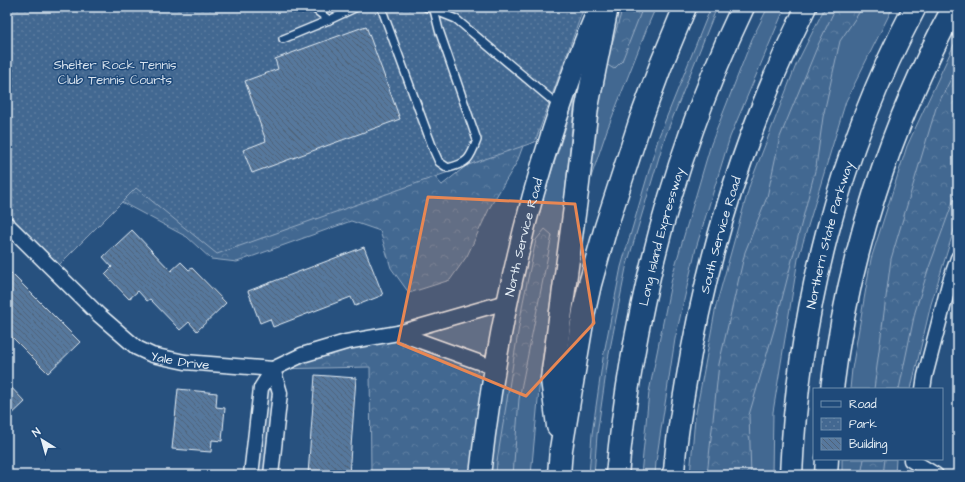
<svg xmlns="http://www.w3.org/2000/svg" width="965" height="482" font-family="'Architects Daughter',sans-serif">
<style>
.green{fill:#436891;stroke:#96acc4}
.forest{fill:url(#forest-crowns);stroke:#96acc4}
.park{fill:url(#park-dots);stroke:#96acc4}
.building{fill:url(#building-back-hatch);stroke:#e8f1f8}
.lines{fill:none;stroke-linecap:round;stroke-linejoin:round}
.lane-casing{stroke:#e8f1f8;stroke-width:10}
.street-casing{stroke:#e8f1f8;stroke-width:17}
.secondary-casing{stroke:#e8f1f8;stroke-width:23}
.highway-casing{stroke:#e8f1f8;stroke-width:25}
.lane{stroke:#1f4a7a;stroke-width:7}
.street{stroke:#1f4a7a;stroke-width:14}
.secondary{stroke:#1f4a7a;stroke-width:20}
.highway{stroke:#1f4a7a;stroke-width:22}
.marked{fill:#e88753;fill-opacity:0.2;stroke:#e88753;stroke-width:3;stroke-linejoin:round}
.labels{text-anchor:middle;stroke-width:3;stroke-linejoin:round;paint-order:stroke}
.park-label{font-size:13px;fill:#d8e3ee;stroke:#1f4a7a}
.street-label{font-size:13px;fill:#e8f1f8;stroke:#1f4a7a}
</style>
<defs>
<pattern id="forest-crowns" width="20" height="18" patternUnits="userSpaceOnUse"><rect width="20" height="18" fill="#436891"/><path d="M2 6a3 3 0 1 1 6 0M12 15a3 3 0 1 1 6 0" fill="none" stroke="#5e7ea1"/></pattern>
<pattern id="park-dots" width="8" height="8" patternUnits="userSpaceOnUse"><rect width="8" height="8" fill="#436891"/><path d="M2 2h.1M6 6h.1" fill="none" stroke="#5e7ea1" stroke-width="1.8" stroke-linecap="round"/></pattern>
<pattern id="building-back-hatch" width="6" height="6" patternUnits="userSpaceOnUse"><rect width="6" height="6" fill="#57789d"/><path d="M-1 5l2 2M0 0l6 6M5-1l2 2" fill="none" stroke="#4f6278"/></pattern>
</defs>
<rect width="100%" height="100%" fill="#27517f"/>
<filter id="ink" filterUnits="userSpaceOnUse"><feTurbulence type="fractalNoise" baseFrequency=".025" numOctaves="2"/><feDisplacementMap in="SourceGraphic" scale="8" xChannelSelector="R" yChannelSelector="G"/><feConvolveMatrix kernelMatrix="1 2 1 2 8 2 1 2 1" color-interpolation-filters="sRGB"/></filter>
<g filter="url(#ink)">
<g class="green">
<path d="M616,7H656L649,23L607,130L586,192L597,78Z"/>
<path d="M711,7H717L665,137L626,268L608,359L597,435L594,475H589L592,434L603,358L621,267L659,136Z"/>
<path d="M768,7H785L730,137L696,248L675,339L656,462L655,475H641L649,392L673,273L711,144L752,39Z"/>
<path d="M825,7H893L846,101L798,259L773,412L772,475H690L695,418L716,306L750,184L796,65Z"/>
<path d="M958,36V217L931,304L911,389H850L852,369L871,259L907,146Z"/>
<path d="M575,98L563,213L541,368L531,475H490L498,396L528,246Z"/>
<path d="M496,311L485,359L412,335Z"/>
<path d="M273,369L280,393L271,475H251L261,388Z"/>
<path d="M842,459H896L895,475H842Z"/>
</g>
<g class="forest">
<path d="M623,7H643L622,61L614,69L606,64Z"/>
<path d="M836,7H863L840,41L823,117L816,167L774,330L749,415L751,475H707L719,364L745,252L767,197L780,137L818,45Z"/>
<path d="M958,65V188L928,270L915,312L899,389H874L891,259L936,108Z"/>
<path d="M7,86L414,154L442,185L486,150L533,119L517,162L490,207L467,256L450,280L409,293L391,268L380,231L351,221L237,262L211,259L187,237L97,189Z"/>
<path d="M545,229L552,235L519,399L513,475H496L497,461L523,302L536,240Z"/>
<path d="M398,333L495,368L480,475H371L370,367L273,369Z"/>
<path d="M864,459H885L883,475H861Z"/>
</g>
<path class="park" d="M7,7H584L535,142L491,157L217,254L136,188L54,270L7,224Z"/>
<g class="building">
<path d="M366,26L400,119L252,173L243,150L266,141L245,81L278,69L275,59Z"/>
<path d="M132,230L171,271L181,262L189,270L192,268L226,303L197,331L189,322L180,330L150,299L147,301L138,291L129,299L105,274L112,267L103,257Z"/>
<path d="M364,247L383,295L355,306L351,297L273,327L270,319L260,323L248,291Z"/>
<path d="M7,269L80,342L48,373L7,332Z"/>
<path d="M315,375L356,378L349,475H308Z"/>
<path d="M7,383L25,402L7,419Z"/>
<path d="M178,389L217,393L216,407L225,408L222,441L212,440L211,452L172,449Z"/>
</g>
<g class="lines">
<defs>
<g id="lane">
<path d="M312,7L329,20"/>
<path d="M381,7L434,151L439,162L448,168C468,163 470,159 477,140L439,30L434,10L438,7"/>
<path d="M426,7L456,19L559,106"/>
<path d="M283,39L329,20L357,7"/>
</g>
<g id="street">
<path id="s1" d="M7,224L99,315L137,348L152,355L185,362L273,369L302,355L346,342L398,333L506,302"/>
<path d="M398,333L495,368"/>
<path d="M923,389L925,376L949,284L958,258"/>
<path d="M911,459V460L936,475"/>
<path d="M251,475L261,388L273,369"/>
<path d="M271,475L280,393L273,369"/>
</g>
<g id="secondary">
<path id="s2" d="M480,475C498,314 535,156 599,7"/>
<path id="s3" d="M674,475C675,444 681,413 686,382C707,253 748,124 806,7"/>
</g>
<g id="highway">
<path d="M832,389C848,256 890,125 954,7"/>
<path d="M558,426L552,379L577,192L587,107L607,7"/>
<path d="M559,475L561,449L584,311L590,284L606,227L641,119L661,65L685,7"/>
<path id="s4" d="M617,475C632,314 673,154 743,7"/>
<path d="M673,475L674,473"/>
<path id="s5" d="M791,475C798,312 838,152 915,7"/>
<path d="M826,475L827,459"/>
</g>
</defs>
<use href="#lane" class="lane-casing"/>
<use href="#street" class="street-casing"/>
<use href="#secondary" class="secondary-casing"/>
<use href="#highway" class="highway-casing"/>
<use href="#lane" class="lane"/>
<use href="#street" class="street"/>
<use href="#secondary" class="secondary"/>
<use href="#highway" class="highway"/>
</g>
</g>
<path class="marked" d="M428,197L575,204L594,323L526,396L398,343Z"/>
<g class="labels">
<g class="park-label">
<text x="115" y="69">Shelter Rock Tennis<tspan x="115" dy="15">Club Tennis Courts</tspan></text>
</g>
<g class="street-label">
<text dy="5" stroke="none"><textPath href="#s3" startOffset="245">South Service Road</textPath></text>
<text dy="5" stroke="none"><textPath href="#s5" startOffset="244">Northern State Parkway</textPath></text>
<text dy="5" stroke="none"><textPath href="#s4" startOffset="243">Long Island Expressway</textPath></text>
<text dy="5" stroke="none"><textPath href="#s2" startOffset="242">North Service Road</textPath></text>
<text dy="5" stroke="none"><textPath href="#s1" startOffset="225">Yale Drive</textPath></text>
</g>
</g>
<rect width="965" height="482" fill="none" stroke="#1f4a7a" stroke-width="24"/>
<rect x="12" y="12" width="941" height="458" fill="none" stroke="#e8f1f8" stroke-width="1.5" filter="url(#ink)"/>
<rect x="813" y="388" width="130" height="72" fill="#1f4a7a" stroke="#6f8dac"/>
<rect x="821" y="401" width="20" height="6" fill="#1f4a7a" stroke="#6f8dac"/>
<text x="849" y="408" font-size="12" fill="#e8f1f8">Road</text>
<rect x="821" y="418" width="20" height="12" fill="url(#park-dots)" stroke="#6f8dac"/>
<text x="849" y="428" font-size="12" fill="#e8f1f8">Park</text>
<rect x="821" y="438" width="20" height="12" fill="url(#building-back-hatch)" stroke="#6f8dac"/>
<text x="849" y="448" font-size="12" fill="#e8f1f8">Building</text>
<g transform="translate(42 440) rotate(323)" stroke="#1f4a7a" stroke-width="3" paint-order="stroke">
<path d="M0-3L7 15L0 10L-7 15Z" fill="#e8f1f8"/>
<text y="-6" font-size="11" font-weight="bold" text-anchor="middle" fill="#e8f1f8">N</text>
</g>
</svg>
